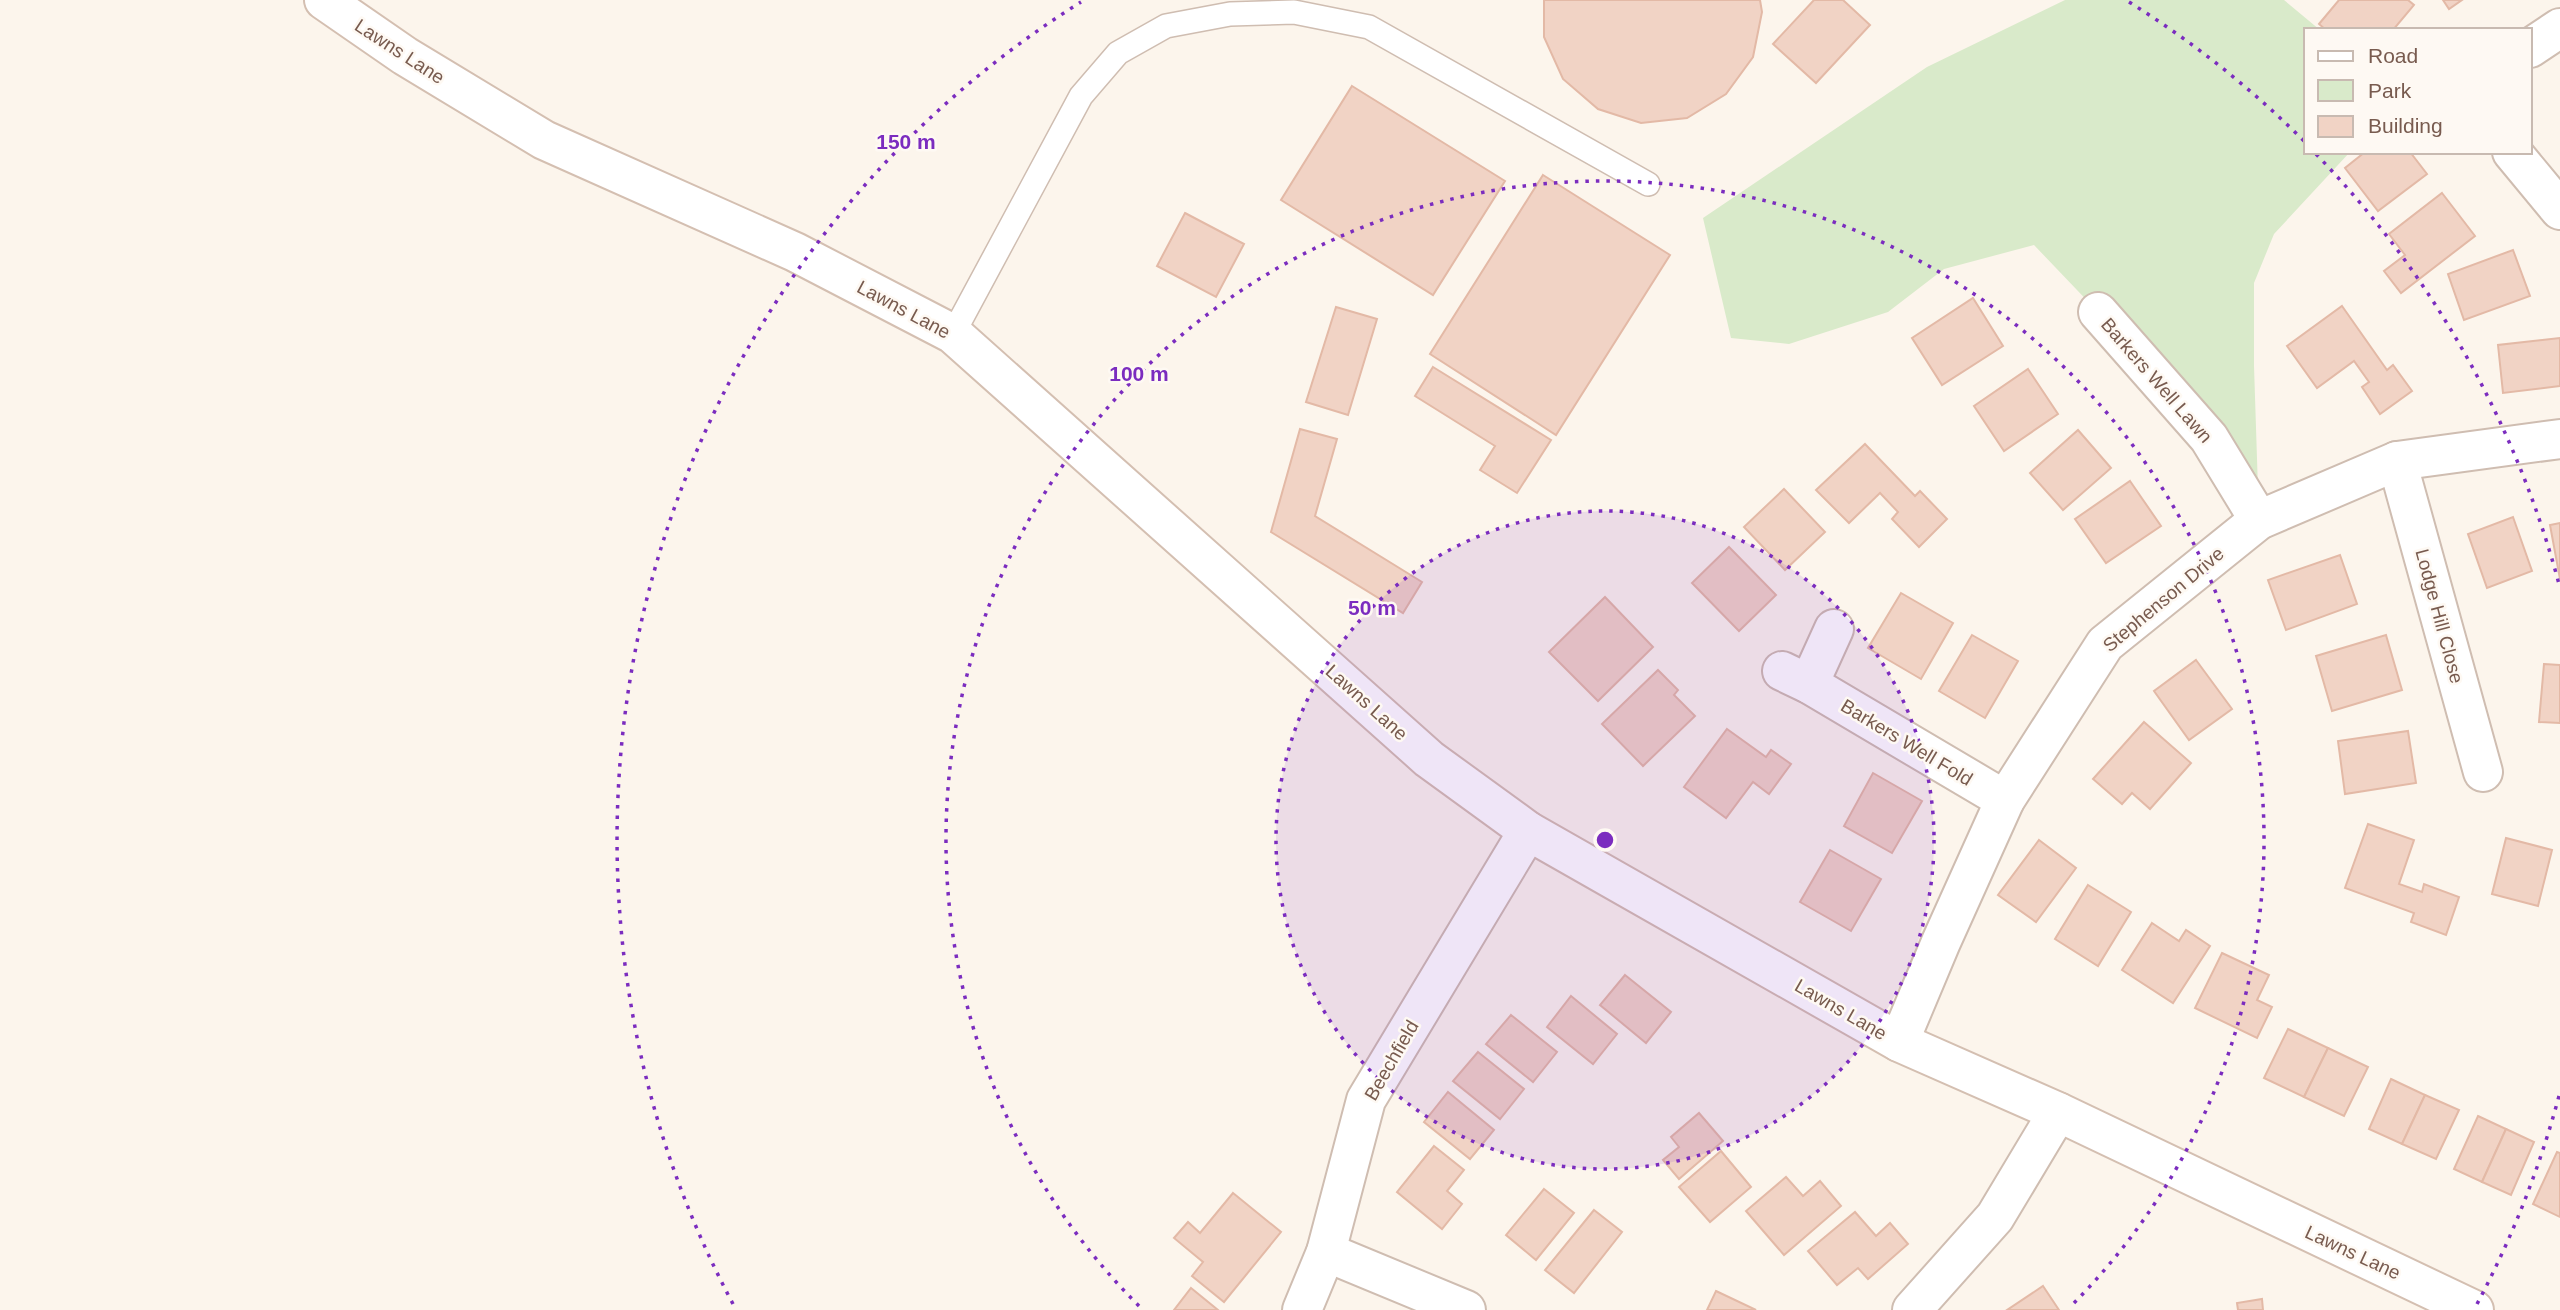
<svg xmlns="http://www.w3.org/2000/svg" width="2560" height="1310" font-family="Arial,sans-serif">
<style>
.green{fill:#d9eaca}
.building{fill:#f1d3c5;stroke:#e3b9a6;stroke-width:2}
.lines{fill:none;stroke-linecap:round;stroke-linejoin:round}
.lane-casing{stroke:#cfbdb1;stroke-width:26}
.street-casing{stroke:#cfbdb1;stroke-width:42}
.secondary-casing{stroke:#d4bfb1;stroke-width:42}
.lane{stroke:#fff;stroke-width:23}
.street{stroke:#fff;stroke-width:38}
.secondary{stroke:#fff;stroke-width:38}
.ring{fill:none;stroke:#7b2cbf;stroke-width:3.5;stroke-dasharray:3.5 7}
.labels{text-anchor:middle;stroke-width:5;stroke-linejoin:round;paint-order:stroke}
.street-label{font-size:19px;fill:#785b4f;stroke:#fef9f3}
.centre{fill:#7b2cbf;stroke:#fef9f3;stroke-width:3.5}
.ring-label{font-size:21px;text-anchor:middle;font-weight:bold;fill:#7b2cbf;stroke:#fef9f3;stroke-width:5;stroke-linejoin:round;paint-order:stroke}
</style>
<rect width="100%" height="100%" fill="#fcf5ec"/>
<path class="green" d="M2065,0H2284L2320,30H2306V152H2350L2274,234L2254,283V366L2259,520L2098,312L2034,245L1944,269L1888,312L1789,344L1731,338L1703,218L1927,67Z"/>
<g class="building">
<path d="M1544,0H1760L1762,12L1753,57L1726,94L1687,118L1641,123L1598,109L1563,79L1544,37Z"/>
<path d="M1814,0H1843L1870,25L1816,83L1773,44Z"/>
<path d="M2339,0H2408L2414,5L2393,30H2326L2319,24Z"/>
<path d="M2443,0H2462L2449,9Z"/>
<path d="M1352,86L1505,181L1433,295L1281,200Z"/>
<path d="M2365,152H2410L2427,174L2378,211L2345,168Z"/>
<path d="M1543,175L1670,255L1556,435L1430,354Z"/>
<path d="M2442,193L2475,236L2401,293L2384,271L2405,255L2389,234Z"/>
<path d="M1185,213L1244,244L1216,297L1157,266Z"/>
<path d="M2513,250L2530,296L2464,320L2448,274Z"/>
<path d="M1973,298L2003,346L1942,385L1912,338Z"/>
<path d="M2342,306L2387,370L2393,365L2412,391L2380,414L2362,387L2369,382L2354,361L2317,388L2287,346Z"/>
<path d="M1336,307L1377,319L1348,415L1306,402Z"/>
<path d="M2560,338V386L2503,393L2498,345Z"/>
<path d="M1433,367L1551,440L1517,493L1480,470L1495,446L1415,396Z"/>
<path d="M2028,369L2058,414L2004,451L1974,406Z"/>
<path d="M1300,429L1337,439L1315,516L1422,582L1403,613L1271,532Z"/>
<path d="M2078,430L2111,468L2063,510L2030,473Z"/>
<path d="M1865,444L1915,496L1920,491L1947,519L1919,547L1892,519L1898,512L1880,493L1849,523L1816,490Z"/>
<path d="M2130,481L2161,526L2106,563L2075,519Z"/>
<path d="M1784,489L1825,532L1785,570L1744,527Z"/>
<path d="M2513,517L2532,571L2487,588L2468,534Z"/>
<path d="M2560,523V579L2550,525Z"/>
<path d="M1729,547L1776,595L1739,631L1692,583Z"/>
<path d="M2340,555L2357,604L2286,630L2268,580Z"/>
<path d="M1901,593L1953,623L1921,679L1868,648Z"/>
<path d="M1605,597L1653,647L1598,701L1549,652Z"/>
<path d="M1972,635L2018,661L1985,718L1939,691Z"/>
<path d="M2386,635L2402,690L2332,711L2316,656Z"/>
<path d="M2196,660L2232,709L2189,740L2154,691Z"/>
<path d="M2544,664L2560,665V723L2539,722Z"/>
<path d="M1658,670L1678,690L1674,695L1695,716L1643,766L1602,724Z"/>
<path d="M2144,722L2191,763L2150,809L2132,793L2122,804L2093,779Z"/>
<path d="M1727,729L1766,757L1771,750L1791,764L1769,794L1753,782L1726,818L1684,787Z"/>
<path d="M2408,731L2416,783L2345,794L2338,741Z"/>
<path d="M1873,773L1922,801L1892,853L1844,826Z"/>
<path d="M2368,824L2414,840L2399,884L2422,892L2424,884L2459,897L2446,935L2411,922L2414,913L2345,888Z"/>
<path d="M2506,838L2552,850L2538,906L2492,894Z"/>
<path d="M2039,840L2076,868L2036,922L1998,895Z"/>
<path d="M1830,850L1881,879L1851,931L1800,902Z"/>
<path d="M2088,885L2131,912L2098,966L2055,939Z"/>
<path d="M2152,923L2179,941L2186,930L2210,946L2173,1003L2122,970Z"/>
<path d="M2222,953L2269,975L2257,1000L2272,1007L2257,1038L2195,1008Z"/>
<path d="M1625,975L1671,1012L1646,1043L1600,1005Z"/>
<path d="M1571,996L1617,1034L1593,1064L1547,1027Z"/>
<path d="M1511,1015L1557,1052L1533,1082L1486,1044Z"/>
<path d="M2288,1029L2328,1048L2304,1097L2264,1078Z"/>
<path d="M2328,1048L2368,1067L2344,1116L2304,1097Z"/>
<path d="M1478,1052L1524,1089L1500,1119L1453,1081Z"/>
<path d="M2391,1079L2425,1095L2402,1144L2369,1129Z"/>
<path d="M1448,1092L1494,1130L1470,1159L1424,1122Z"/>
<path d="M2425,1095L2459,1110L2436,1159L2402,1144Z"/>
<path d="M1699,1113L1723,1141L1679,1179L1663,1160L1679,1147L1671,1137Z"/>
<path d="M2478,1116L2506,1129L2482,1182L2454,1169Z"/>
<path d="M2506,1129L2534,1142L2511,1195L2482,1182Z"/>
<path d="M1434,1146L1464,1170L1447,1191L1462,1204L1442,1229L1397,1192Z"/>
<path d="M1721,1151L1751,1187L1710,1222L1679,1187Z"/>
<path d="M2557,1152L2560,1153V1217L2533,1204Z"/>
<path d="M1786,1177L1803,1196L1820,1181L1841,1206L1784,1255L1746,1211Z"/>
<path d="M1544,1189L1574,1213L1536,1260L1506,1235Z"/>
<path d="M1233,1193L1281,1232L1224,1302L1192,1276L1203,1262L1174,1238L1188,1222L1200,1233Z"/>
<path d="M1594,1210L1622,1232L1574,1293L1545,1270Z"/>
<path d="M1855,1212L1876,1236L1890,1223L1908,1244L1868,1279L1858,1268L1837,1285L1808,1251Z"/>
<path d="M2043,1286L2059,1310H2007Z"/>
<path d="M1191,1288L1218,1310H1174Z"/>
<path d="M1716,1291L1756,1310H1707Z"/>
<path d="M2262,1299L2263,1310H2238L2237,1303Z"/>
</g>
<g class="lines">
<defs>
<path id="lane" d="M953,334L1081,96L1118,53L1166,26L1230,14L1294,12L1369,27L1648,184"/>
<g id="street">
<path d="M2530,48L2560,28"/>
<path d="M2512,152L2560,210"/>
<path d="M2098,312L2209,438L2259,520"/>
<path d="M2397,461L2483,772"/>
<path d="M1782,671L1809,684L2005,800"/>
<path d="M1809,684L1834,629"/>
<path d="M1899,1042L1941,942L2005,800L2105,644L2259,520L2397,461L2560,439"/>
<path d="M1326,1252L1466,1310"/>
<path d="M1302,1310L1326,1252L1366,1100L1528,831"/>
<path d="M1912,1310L1995,1217L2058,1112"/>
</g>
<path id="secondary" d="M324,0L405,56L544,140L795,252L953,334L1429,759L1528,831L1899,1042L2058,1112L2474,1310"/>
</defs>
<use href="#lane" class="lane-casing"/>
<use href="#street" class="street-casing"/>
<use href="#secondary" class="secondary-casing"/>
<use href="#lane" class="lane"/>
<use href="#street" class="street"/>
<use href="#secondary" class="secondary"/>
</g>
<circle cx="1605" cy="840" r="329" fill="#7b2cbf" fill-opacity=".12"/>
<g class="ring">
<circle cx="1605" cy="840" r="329"/>
<path d="M1139 1306A659 659 0 1 1 2071 1306"/>
<path d="M2559 1096A988 988 0 0 1 2477 1304M733 1304A988 988 0 0 1 1081 2M2129 2A988 988 0 0 1 2304 141M2316 154A988 988 0 0 1 2559 584"/>
</g>
<g class="labels">
<g class="street-label">
<text transform="translate(400 51) rotate(33)" y="7">Lawns Lane</text>
<text transform="translate(904 309) rotate(28)" y="7">Lawns Lane</text>
<text transform="translate(2157 380) rotate(49)" y="7">Barkers Well Lawn</text>
<text transform="translate(2163 599) rotate(-40)" y="7">Stephenson Drive</text>
<text transform="translate(2440 616) rotate(75)" y="7">Lodge Hill Close</text>
<text transform="translate(1367 702) rotate(42)" y="7">Lawns Lane</text>
<text transform="translate(1907 742) rotate(31)" y="7">Barkers Well Fold</text>
<text transform="translate(1841 1009) rotate(30)" y="7">Lawns Lane</text>
<text transform="translate(1391 1060) rotate(-60)" y="7">Beechfield</text>
<text transform="translate(2353 1252) rotate(25)" y="7">Lawns Lane</text>
</g>
</g>
<circle cx="1605" cy="840" r="10" class="centre"/>
<g class="ring-label">
<text x="906" y="149">150 m</text>
<text x="1139" y="381">100 m</text>
<text x="1372" y="615">50 m</text>
</g>
<rect x="2304" y="28" width="228" height="126" fill="#fef9f3" stroke="#c8bab1" stroke-width="2"/>
<rect x="2318" y="51" width="35" height="10" fill="#ffffff" stroke="#c8bab1" stroke-width="2"/>
<text x="2368" y="63" font-size="21" fill="#785b4f">Road</text>
<rect x="2318" y="80" width="35" height="21" fill="#d9eaca" stroke="#c8bab1" stroke-width="2"/>
<text x="2368" y="98" font-size="21" fill="#785b4f">Park</text>
<rect x="2318" y="116" width="35" height="21" fill="#f1d3c5" stroke="#c8bab1" stroke-width="2"/>
<text x="2368" y="133" font-size="21" fill="#785b4f">Building</text>
</svg>
